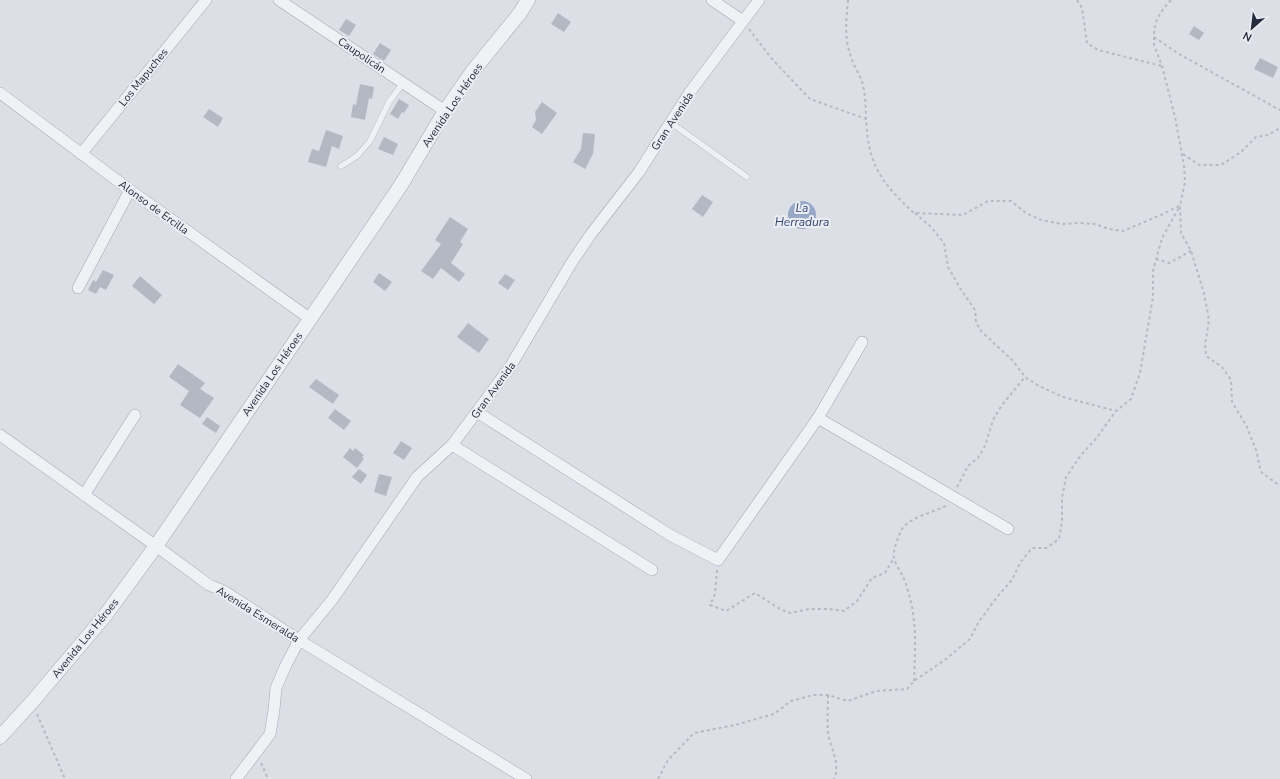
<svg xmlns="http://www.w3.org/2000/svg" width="1280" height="779" font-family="'Nunito Sans',sans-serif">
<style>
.water{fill:#98a8c7}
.building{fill:#b4b8c3}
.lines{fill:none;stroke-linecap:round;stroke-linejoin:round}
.service-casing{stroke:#a3a6b1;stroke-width:6}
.minor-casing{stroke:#a3a6b1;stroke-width:12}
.tertiary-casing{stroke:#a3a6b1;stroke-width:15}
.path{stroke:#b7bac1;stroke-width:2;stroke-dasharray:3 3;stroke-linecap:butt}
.service{stroke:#eff1f5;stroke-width:5.5}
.minor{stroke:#eff1f5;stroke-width:11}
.tertiary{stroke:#eff1f5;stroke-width:14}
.labels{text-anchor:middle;stroke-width:4;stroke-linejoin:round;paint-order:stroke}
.street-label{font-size:11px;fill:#272c3d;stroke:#eceef4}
.water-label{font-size:12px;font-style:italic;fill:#324570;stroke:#eceef4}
</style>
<rect width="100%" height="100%" fill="#dddfe7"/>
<circle class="water" cx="802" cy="215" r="14"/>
<g class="building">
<path d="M558,13L571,22L564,32L551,24Z"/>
<path d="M346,19L356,25L349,36L339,30Z"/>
<path d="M1194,26L1204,33L1199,40L1189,34Z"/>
<path d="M380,43L391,50L384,61L373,54Z"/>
<path d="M1260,58L1278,67L1273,78L1254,69Z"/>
<path d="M360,84L374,87L372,99L369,98L365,120L351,117L353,104L356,105Z"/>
<path d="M399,99L409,105L404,113L402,112L398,119L390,114Z"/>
<path d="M542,102L557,113L542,134L532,127L536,120L535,112Z"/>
<path d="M209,109L223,118L218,127L203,117Z"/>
<path d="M326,130L343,136L339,149L332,146L326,167L308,162L312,149L319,151Z"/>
<path d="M583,133L595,134L593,154L585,169L573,162L581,149Z"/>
<path d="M384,137L398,144L393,155L378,149Z"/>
<path d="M702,195L713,202L703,217L692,209Z"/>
<path d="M450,217L468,229L460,242L463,244L451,263L465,274L459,282L441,268L433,279L421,271L441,244L435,240Z"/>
<path d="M103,270L114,275L106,290L100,287L96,294L88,290L93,280L96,282Z"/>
<path d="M379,273L392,282L385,291L373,282Z"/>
<path d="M505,274L515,280L508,290L498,283Z"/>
<path d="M140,276L162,295L154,304L132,286Z"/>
<path d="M468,323L489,339L479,353L457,337Z"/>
<path d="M178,364L205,383L200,389L214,398L200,418L180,405L189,391L169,377Z"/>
<path d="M316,379L339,395L333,404L309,387Z"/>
<path d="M335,409L351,421L344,430L328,418Z"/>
<path d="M207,417L220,426L216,433L202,424Z"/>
<path d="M401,441L412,448L404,460L393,453Z"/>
<path d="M350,448L353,451L355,448L364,455L362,457L364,459L357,468L343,457Z"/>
<path d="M359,469L367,475L361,484L352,477Z"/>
<path d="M379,474L392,477L386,496L374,492Z"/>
</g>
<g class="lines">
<defs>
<g id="service">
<path d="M670,122L747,177"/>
<path d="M341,166L357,156L370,141L389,102L403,83"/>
</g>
<g id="minor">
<path d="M279,0L445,111"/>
<path d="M712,0L743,21"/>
<path d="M0,93L130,190L309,318"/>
<path d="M81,154L206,0"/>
<path d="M78,288L130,190"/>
<path d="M477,412L670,535L718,560L818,418L862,342"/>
<path d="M818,418L1008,529"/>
<path d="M0,435L156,546L209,585L224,591L299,640L526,779"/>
<path d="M452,445L652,570"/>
<path d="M84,495L135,415"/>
<path d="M236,779L270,734L274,710L276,688L285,667L299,640L332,600L417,477L452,445L510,367L572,262L591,234L639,172L690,92L759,0"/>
</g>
<path id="tertiary" d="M0,737L32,702L104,617L156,546L401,185L445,111L472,72L520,13L528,0"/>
</defs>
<use href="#service" class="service-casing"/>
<use href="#minor" class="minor-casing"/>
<use href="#tertiary" class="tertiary-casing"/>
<g class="path">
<path d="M848,0C846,22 844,39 852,60C855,68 860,75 862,82C867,99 865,114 867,131C870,169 887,188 914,213L963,215L988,201H1011L1026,213L1041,220L1062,224L1079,223L1095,224L1109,229L1123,231L1161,215L1179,206"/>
<path d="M1077,0L1082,8L1087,43L1098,50L1162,66"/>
<path d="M1171,0C1160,12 1154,21 1154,37L1179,54L1280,110"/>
<path d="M749,29L772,59L810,99L866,119"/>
<path d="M1154,37V45L1162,66L1175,117L1184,166L1185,182L1180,206L1181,233L1191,251L1204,293L1209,320L1205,345L1206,356L1222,367L1231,380L1232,402L1246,425L1256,450L1261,472L1280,486"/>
<path d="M1183,154L1199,165H1221L1241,152L1256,137L1268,135L1280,128"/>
<path d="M915,213L931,227L944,243L948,267L960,288L975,310L976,322L981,331L1013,361L1025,377L1039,386L1063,397L1116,411"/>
<path d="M1156,259L1169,263L1191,251"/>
<path d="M957,487L968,466L978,458L985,446L993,420L1002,405L1025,377"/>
<path d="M717,570L715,594L710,605L726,611L755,593L780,609L790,613L809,609H830L844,611L857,601L872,578L885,573L894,558"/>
<path d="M914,681C915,654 917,625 910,598C908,591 906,582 902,575C900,570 895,564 894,558C892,552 899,535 902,529C911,516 934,513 947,505"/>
<path d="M828,695C828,707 827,720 828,733C830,747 841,764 834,779"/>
<path d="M37,714L65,779"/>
<path d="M261,763L268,779"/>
<path d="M658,779L668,760L694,733L735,725L774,714L791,701L813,695H828L848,701L876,691L907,689L914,681L946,659L970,639L978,623L997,597L1012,580L1020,563L1032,548H1046L1059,539L1062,521V498L1066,477L1081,455L1095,440L1116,411L1131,399L1140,373L1153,297V271L1162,238L1180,206"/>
</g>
<use href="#service" class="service"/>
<use href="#minor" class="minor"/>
<use href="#tertiary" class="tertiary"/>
</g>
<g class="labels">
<g class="street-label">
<text transform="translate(362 55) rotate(34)" y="4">Caupolicán</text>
<text transform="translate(143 77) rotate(-51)" y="4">Los Mapuches</text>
<text transform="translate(452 105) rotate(-56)" y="4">Avenida Los Héroes</text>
<text transform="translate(672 121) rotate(-57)" y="4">Gran Avenida</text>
<text transform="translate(154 207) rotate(36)" y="4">Alonso de Ercilla</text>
<text transform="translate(272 374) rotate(-56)" y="4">Avenida Los Héroes</text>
<text transform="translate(493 390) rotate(-54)" y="4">Gran Avenida</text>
<text transform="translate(258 614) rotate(32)" y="4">Avenida Esmeralda</text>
<text transform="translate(85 638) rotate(-51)" y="4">Avenida Los Héroes</text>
</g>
<g class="water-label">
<text x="802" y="212">La<tspan x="802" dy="14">Herradura</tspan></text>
</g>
</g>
<g transform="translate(1252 28) rotate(208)" stroke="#eceef4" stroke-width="3" paint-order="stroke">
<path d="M0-3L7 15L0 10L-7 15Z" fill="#272c3d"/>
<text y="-6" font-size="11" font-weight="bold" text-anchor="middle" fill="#272c3d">N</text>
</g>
</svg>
